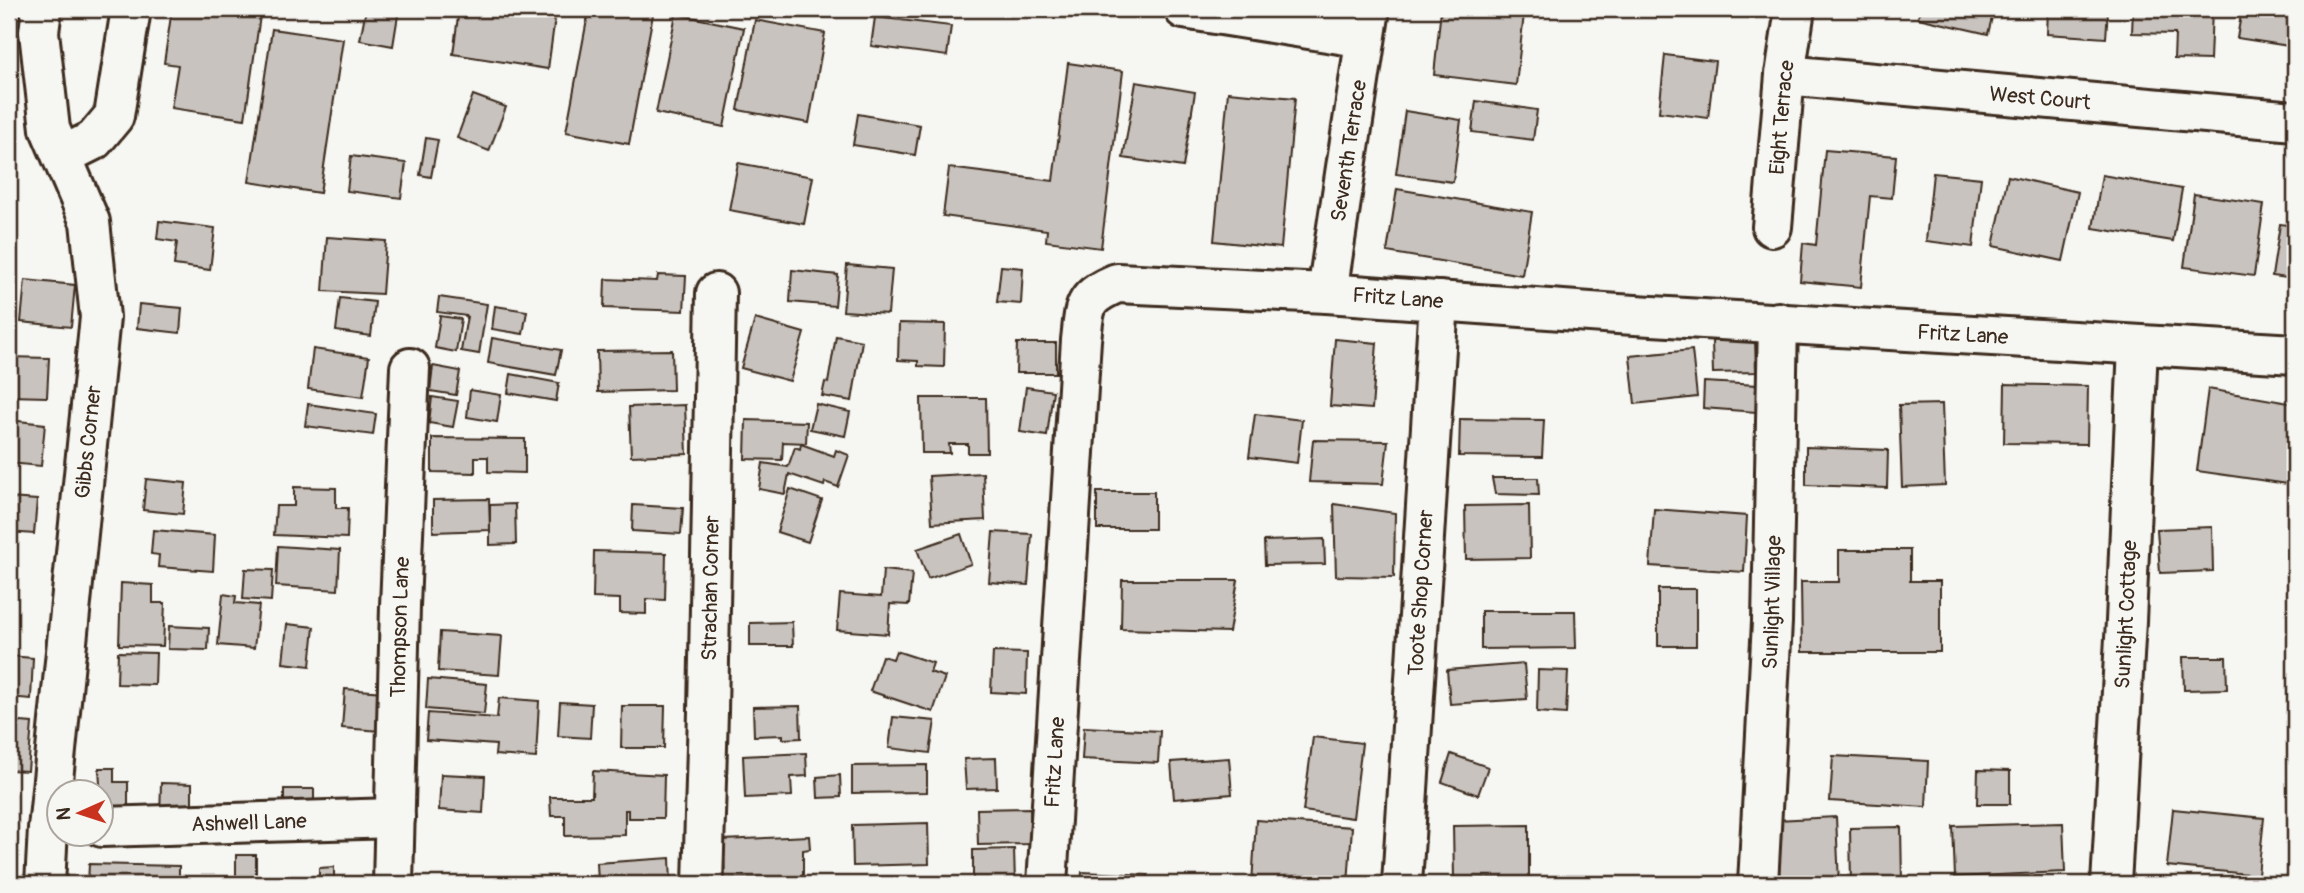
<svg xmlns="http://www.w3.org/2000/svg" width="2304" height="893" font-family="Pangolin,sans-serif">
<style>
.building{fill:#c8c3be;stroke:#3b2a1e;stroke-width:2}
.lines{fill:none;stroke-linecap:round;stroke-linejoin:round}
.minor-casing{stroke:#3b2a1e;stroke-width:44}
.minor{stroke:#f6f6f2;stroke-width:38}
.labels{text-anchor:middle;stroke-width:5;stroke-linejoin:round;paint-order:stroke}
.street-label{font-size:21px;fill:#3b2a1e;stroke:#f6f6f2}
</style>
<rect width="100%" height="100%" fill="#f6f6f2"/>
<filter id="ink" filterUnits="userSpaceOnUse"><feTurbulence type="fractalNoise" baseFrequency=".0143" numOctaves="2"/><feDisplacementMap in="SourceGraphic" scale="14" xChannelSelector="R" yChannelSelector="G"/><feConvolveMatrix kernelMatrix="1 2 1 2 8 2 1 2 1" color-interpolation-filters="sRGB"/></filter>
<g filter="url(#ink)">
<g class="building">
<path d="M172,9H261L245,119L171,108L178,65L164,63Z"/>
<path d="M366,9H399L393,46L360,40Z"/>
<path d="M459,9L556,10L548,69L453,54Z"/>
<path d="M589,9H654L629,144L566,132Z"/>
<path d="M1441,9H1481L1524,14L1516,85L1434,75Z"/>
<path d="M1920,9H1994L1988,34L1918,18Z"/>
<path d="M2048,9H2108L2106,38L2047,34Z"/>
<path d="M2133,9H2212L2210,60L2174,59L2175,34L2132,33Z"/>
<path d="M2242,9H2294L2289,46L2237,38Z"/>
<path d="M676,14L744,28L724,127L656,113Z"/>
<path d="M875,17L951,26L947,56L871,46Z"/>
<path d="M755,20L825,33L809,123L738,110Z"/>
<path d="M272,29L343,39L320,193L249,182Z"/>
<path d="M1665,55L1715,61L1708,118L1659,112Z"/>
<path d="M1068,63L1123,71L1101,248L1046,241L1047,230L943,216L949,168L1053,181Z"/>
<path d="M1136,82L1195,92L1183,167L1123,158Z"/>
<path d="M1228,92L1295,98L1281,248L1214,241Z"/>
<path d="M473,95L506,107L489,151L457,138Z"/>
<path d="M1476,101L1537,110L1533,140L1472,132Z"/>
<path d="M1405,111L1461,120L1453,182L1396,174Z"/>
<path d="M858,114L920,125L915,155L853,145Z"/>
<path d="M426,138L438,140L431,177L420,175Z"/>
<path d="M1825,150L1896,156L1892,198L1870,196L1861,287L1800,281L1803,243L1816,245Z"/>
<path d="M351,156L406,163L401,198L347,191Z"/>
<path d="M738,163L813,177L804,224L729,210Z"/>
<path d="M1933,173L1981,178L1973,247L1926,241Z"/>
<path d="M2102,175L2182,189L2173,241L2093,228Z"/>
<path d="M2008,176L2078,192L2063,261L1993,246Z"/>
<path d="M1397,189L1532,212L1522,275L1387,252Z"/>
<path d="M2194,194L2264,204L2254,276L2184,267Z"/>
<path d="M159,221L215,228L210,270L174,265L177,242L157,239Z"/>
<path d="M2280,224L2295,226V279L2272,276Z"/>
<path d="M327,237L386,241L382,294L323,291Z"/>
<path d="M847,265L892,269L888,314L843,311Z"/>
<path d="M1001,266L1023,268L1021,304L997,302Z"/>
<path d="M792,270L838,275L835,306L790,302Z"/>
<path d="M658,275L686,276L684,311L604,308L605,279L657,281Z"/>
<path d="M25,280L75,285L71,327L21,322Z"/>
<path d="M439,297L487,304L479,354L461,351L467,316L437,312Z"/>
<path d="M340,298L375,302L371,336L336,331Z"/>
<path d="M139,304L182,308L180,333L137,328Z"/>
<path d="M495,306L527,311L523,334L492,329Z"/>
<path d="M440,316L461,319L456,352L435,348Z"/>
<path d="M755,319L804,333L790,381L741,368Z"/>
<path d="M899,323L945,324L944,367L918,366V361L898,360Z"/>
<path d="M836,336L862,341L852,401L822,396L825,382L828,383Z"/>
<path d="M492,338L561,350L556,375L488,363Z"/>
<path d="M1335,339L1377,343L1372,409L1330,406Z"/>
<path d="M1755,340L1756,372L1713,373L1712,341Z"/>
<path d="M1017,343H1056V373H1016Z"/>
<path d="M313,349L369,357L363,397L308,389Z"/>
<path d="M672,350L673,390L598,392L597,351Z"/>
<path d="M1692,350L1697,397L1635,404L1630,356Z"/>
<path d="M9,357L49,358L47,397L9,396Z"/>
<path d="M433,366L460,371L456,395L430,391Z"/>
<path d="M511,374L559,383L556,401L508,393Z"/>
<path d="M1704,382L1758,385L1756,412L1703,408Z"/>
<path d="M2005,384L2088,386L2087,444L2004,443Z"/>
<path d="M1026,387L1053,391L1047,436L1020,432Z"/>
<path d="M2208,389L2295,404V485L2197,471Z"/>
<path d="M470,390L501,395L497,422L467,417Z"/>
<path d="M432,397L458,401L453,427L429,423Z"/>
<path d="M921,398H986L987,453H968V444H949L950,453H922Z"/>
<path d="M308,404L376,414L373,435L305,426Z"/>
<path d="M816,404L850,412L845,436L810,429Z"/>
<path d="M1942,404L1945,485L1902,487L1899,405Z"/>
<path d="M685,405L687,454L631,456L629,407Z"/>
<path d="M1255,414L1302,420L1297,463L1249,457Z"/>
<path d="M1460,419L1544,420L1542,457L1459,456Z"/>
<path d="M9,420L45,424L41,466L9,463Z"/>
<path d="M746,420L807,422L806,443L783,442L782,460L745,459Z"/>
<path d="M432,438L525,439V473L488,472V457H475V473L432,472Z"/>
<path d="M1313,440L1388,441L1383,484L1309,482Z"/>
<path d="M801,444L834,456L836,450L849,455L838,487L825,482L824,486L789,474L785,494L759,489L763,463L788,467L795,447L800,449Z"/>
<path d="M1806,447L1888,450L1887,488L1806,485Z"/>
<path d="M983,473L985,520L932,523L929,476Z"/>
<path d="M1492,478H1538L1539,495L1495,494Z"/>
<path d="M146,479L186,483L183,514L143,510Z"/>
<path d="M294,487L336,488V508H348L347,538L274,535L276,506H294Z"/>
<path d="M790,489L822,500L808,542L777,532Z"/>
<rect x="1097" y="492" width="57" height="37"/>
<path d="M9,498L37,500L34,534L9,532Z"/>
<path d="M489,499L490,530L433,532V500Z"/>
<path d="M515,504L516,544L490,545V505Z"/>
<path d="M1334,504L1395,513L1394,577L1336,576Z"/>
<path d="M633,505L683,508L681,534L632,531Z"/>
<path d="M1529,505L1530,558L1466,559L1465,506Z"/>
<path d="M1654,509L1747,516L1744,572L1650,566Z"/>
<path d="M2212,527L2213,571L2160,573L2157,529Z"/>
<path d="M153,530L215,535L213,571L158,567L159,555L151,554Z"/>
<path d="M993,532L1032,534L1028,585L989,582Z"/>
<path d="M961,534L971,564L928,579L917,549Z"/>
<path d="M1324,539L1325,564L1265,565L1264,541Z"/>
<path d="M278,546L340,550L338,590L276,586Z"/>
<path d="M1839,550H1910V581H1940V652H1802L1801,582H1839Z"/>
<path d="M594,551L666,553L665,600L646,599V614L620,613V599L593,598Z"/>
<path d="M245,569L273,570L271,601L243,599Z"/>
<path d="M883,570L912,573L909,605L890,604L888,634L837,630L840,594L881,597Z"/>
<path d="M1122,580H1238L1229,632L1121,629Z"/>
<path d="M121,583L153,585V603H165L163,646L119,645Z"/>
<rect x="1658" y="589" width="38" height="57"/>
<path d="M223,594L236,596L235,603L259,605L254,648L218,645Z"/>
<path d="M1481,611H1575L1576,648L1481,649Z"/>
<path d="M792,622L793,646H750V623Z"/>
<path d="M287,624L314,627L310,666L283,663Z"/>
<path d="M169,626L209,628L208,650L168,649Z"/>
<path d="M440,632L502,636L499,675L438,671Z"/>
<path d="M896,651L933,663L930,672L945,677L933,712L870,691L882,656L893,659Z"/>
<path d="M118,652L156,653L155,685L117,684Z"/>
<path d="M993,652L1027,653L1026,694L991,692Z"/>
<path d="M9,656L33,658L31,699L9,697Z"/>
<path d="M2183,657H2226L2227,689L2184,690Z"/>
<path d="M1524,664L1527,699L1450,704L1447,670Z"/>
<path d="M1538,670L1568,671L1566,714L1537,712Z"/>
<path d="M428,679L487,684L484,714L426,709Z"/>
<path d="M345,689L384,692L381,731L342,728Z"/>
<path d="M499,698L539,701L536,758L495,755L496,745L426,740L428,713L497,718Z"/>
<path d="M560,702L592,704L590,738L558,736Z"/>
<path d="M622,706H665L664,748H621Z"/>
<path d="M800,706L801,738L783,739V735L754,736L753,707Z"/>
<path d="M893,717L935,721L930,753L889,748Z"/>
<path d="M9,721L32,723L28,771L9,770Z"/>
<path d="M1084,727L1160,731L1158,763L1082,759Z"/>
<path d="M1313,737L1362,743L1353,818L1303,811Z"/>
<path d="M806,753L807,776L791,777L792,796L745,798L743,756Z"/>
<path d="M1451,754L1488,767L1478,795L1442,782Z"/>
<path d="M1833,756L1928,761L1926,807L1830,801Z"/>
<path d="M996,758L997,788L966,789L964,759Z"/>
<path d="M1229,758L1232,794L1174,799L1171,762Z"/>
<path d="M927,765V792L852,793V766Z"/>
<path d="M99,768H114V782H128V820L102,819Z"/>
<path d="M1978,770L2010,771V804H1977Z"/>
<path d="M593,771L664,775L663,818H628V810H625V835L565,836V816H551L550,797H592Z"/>
<path d="M441,774L485,776L483,813L439,810Z"/>
<path d="M840,775L841,797L818,798L817,777Z"/>
<path d="M161,783L192,784V819H160Z"/>
<path d="M284,789H314V817L284,818Z"/>
<path d="M1030,808L1031,844L978,845L977,809Z"/>
<path d="M2173,809L2264,818L2258,875L2167,866Z"/>
<path d="M1836,817L1839,884H1778L1776,820Z"/>
<path d="M1256,820L1352,827L1348,884H1252Z"/>
<path d="M928,823L929,864L853,866L852,825Z"/>
<path d="M2063,823L2065,872L1955,877L1953,826Z"/>
<path d="M1529,825V878H1454L1453,826Z"/>
<path d="M1901,827L1902,883L1851,884L1850,828Z"/>
<path d="M809,836L810,849L803,850V876L725,879L723,840Z"/>
<path d="M1014,849L1015,883H973V850Z"/>
<rect x="236" y="855" width="20" height="29"/>
<path d="M670,858L671,884H613V881L598,882L597,863Z"/>
<path d="M89,864L179,866V884H88Z"/>
<path d="M334,867V884H319V868Z"/>
<path d="M1082,872L1148,875L1147,884H1081Z"/>
<path d="M790,880V884H749V882Z"/>
</g>
<g class="lines">
<defs>
<g id="minor">
<path d="M42,9L39,32L50,129L90,222L100,317L48,829L45,884"/>
<path d="M1184,9L1365,38"/>
<path id="s1" d="M1785,75L2295,121"/>
<path d="M62,156L94,140L114,116L131,9"/>
<path id="s2" d="M1772,227L1785,75L1795,9"/>
<path id="s3" d="M1327,293L1370,9"/>
<path id="s4" d="M102,827L395,818"/>
<path id="s5" d="M393,884L400,606L410,368"/>
<path id="s6" d="M703,884L708,712L716,293"/>
<path id="s7" d="M1047,884L1081,340C1085,306 1082,298 1117,283L1327,293L1618,314L2295,354"/>
<path id="s8" d="M1402,884L1439,301"/>
<path id="s9" d="M1758,884L1772,622L1778,322"/>
<path id="s10" d="M2111,884L2126,621L2138,345"/>
</g>
</defs>
<use href="#minor" class="minor-casing"/>
<use href="#minor" class="minor"/>
</g>
</g>
<g class="labels">
<g class="street-label">
<text dy="7" stroke="none"><textPath href="#s1" startOffset="256">West Court</textPath></text>
<text dy="7" stroke="none"><textPath href="#s2" startOffset="110">Eight Terrace</textPath></text>
<text dy="7" stroke="none"><textPath href="#s3" startOffset="144">Seventh Terrace</textPath></text>
<text dy="7" stroke="none"><textPath href="#s7" startOffset="900">Fritz Lane</textPath></text>
<text dy="7" stroke="none"><textPath href="#s7" startOffset="1466">Fritz Lane</textPath></text>
<text transform="translate(88 442) rotate(-84)" y="7">Gibbs Corner</text>
<text dy="7" stroke="none"><textPath href="#s6" startOffset="296">Strachan Corner</textPath></text>
<text dy="7" stroke="none"><textPath href="#s8" startOffset="292">Toote Shop Corner</textPath></text>
<text dy="7" stroke="none"><textPath href="#s9" startOffset="282">Sunlight Village</textPath></text>
<text dy="7" stroke="none"><textPath href="#s10" startOffset="270">Sunlight Cottage</textPath></text>
<text dy="7" stroke="none"><textPath href="#s5" startOffset="257">Thompson Lane</textPath></text>
<text dy="7" stroke="none"><textPath href="#s7" startOffset="122">Fritz Lane</textPath></text>
<text dy="7" stroke="none"><textPath href="#s4" startOffset="147">Ashwell Lane</textPath></text>
</g>
</g>
<rect width="2304" height="893" fill="none" stroke="#f6f6f2" stroke-width="35"/>
<rect x="18" y="18" width="2269" height="858" fill="none" stroke="#3b2a1e" stroke-width="2.5" filter="url(#ink)"/>
<g transform="translate(80 813) rotate(267)"><circle r="33" fill="#f6f6f2" stroke="#aba49d" stroke-width="2"/>
<path d="M0-5L12 26L0 18L-12 26Z" fill="#c8321e"/>
<text y="-10" font-size="19" font-weight="bold" text-anchor="middle" fill="#3b2a1e">N</text>
</g>
</svg>
